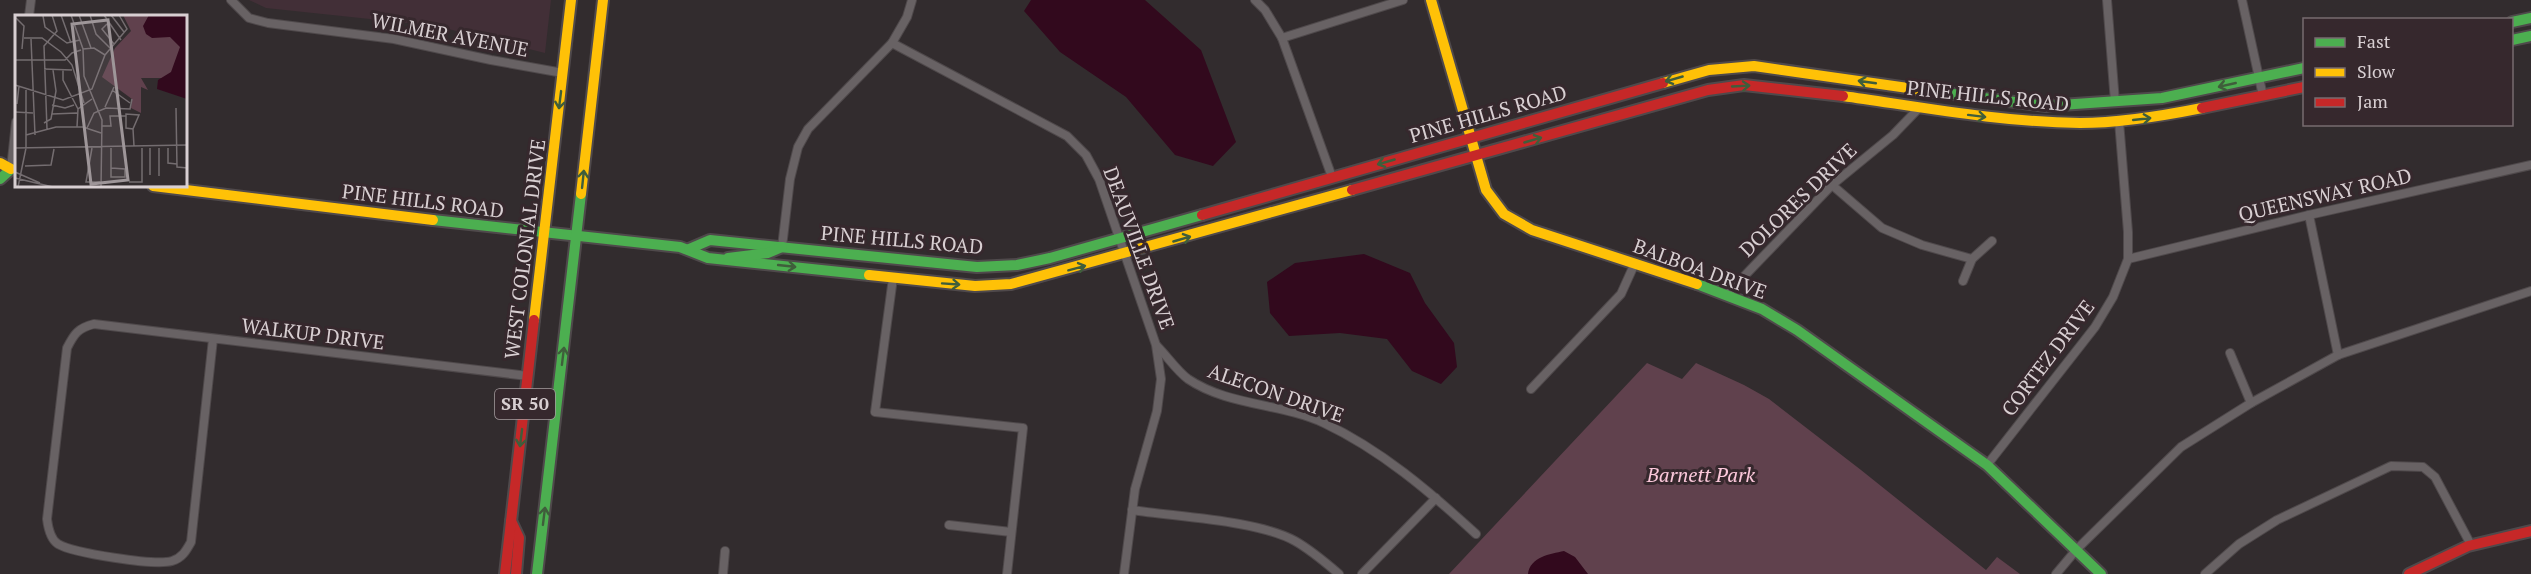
<svg xmlns="http://www.w3.org/2000/svg" width="2531" height="574" font-family="'PT Serif',serif">
<style>
.built{fill:#422f37}
.green{fill:#60414d}
.water{fill:#32091d}
.lines{fill:none;stroke-linecap:round;stroke-linejoin:round}
.street-casing{stroke:#4f494b;stroke-width:10}
.fast-casing{stroke:#4f494b;stroke-width:14}
.slow-casing{stroke:#4f494b;stroke-width:14}
.jam-casing{stroke:#4f494b;stroke-width:14}
.street{stroke:#686264;stroke-width:8}
.fast{stroke:#4caf50;stroke-width:10}
.slow{stroke:#ffc107;stroke-width:10}
.jam{stroke:#c62828;stroke-width:10}
.oneway{stroke:#3f5e3b}
.labels{text-anchor:middle;stroke-width:6;stroke-linejoin:round;paint-order:stroke}
.shield{fill:#36282d;stroke:#a79da0;stroke-width:1.5}
.shield-label{font-size:18px;font-weight:bold;fill:#d8cfd2}
.street-label{font-size:20px;fill:#d8cfd2;stroke:#36282d}
.park-label{font-size:20px;font-style:italic;fill:#fcc8db;stroke:#36282d}
.inset-road{fill:none;stroke:#746d70;stroke-width:1.5}
.view{fill:#9e9699;fill-opacity:0.15;stroke:#9e9699;stroke-width:3}
.inset-edge{fill:none;stroke:#d8cfd2;stroke-width:3}
</style>
<rect width="100%" height="100%" fill="#322c2e"/>
<path class="built" d="M249,0H551L545,53L436,26L266,8Z"/>
<path class="green" d="M1647,363L1682,379L1696,363L1744,385L1769,399L1861,470L1986,570L1997,557L2020,574H1449Z"/>
<g class="water">
<path d="M1031,0H1145L1201,50L1236,142L1213,166L1175,155L1126,97L1060,52L1024,11Z"/>
<path d="M1364,254L1410,273L1425,303L1454,343L1457,367L1441,384L1412,371L1387,339L1340,333L1289,336L1270,313L1267,282L1295,263Z"/>
<path d="M1564,551L1575,557L1588,574H1528C1530,557 1550,554 1564,551Z"/>
</g>
<g class="lines">
<defs>
<g id="street">
<path d="M231,0L249,18L268,23L394,39L491,60L563,73"/>
<path d="M1255,0L1265,10L1282,38L1332,177"/>
<path d="M2107,0L2115,102"/>
<path d="M2242,0L2263,96"/>
<path d="M29,16L31,0"/>
<path d="M1282,38L1403,0"/>
<path d="M892,43L1067,136L1086,155L1099,179L1156,345L1161,379L1157,411L1135,489L1124,574"/>
<path d="M11,169L16,122"/>
<path d="M1832,185L1882,228L1922,245L1972,259"/>
<path d="M2309,215L2338,355"/>
<path d="M782,247L790,179L798,147L808,129L892,43L907,17L912,0"/>
<path d="M2128,259L2309,215L2531,165"/>
<path d="M893,278L875,412L1023,428L1007,574"/>
<path d="M1963,281L1972,259L1992,241"/>
<path d="M1727,294L1832,185L1893,135L1919,108"/>
<path d="M213,339L191,542C186,551 182,558 172,561C155,566 73,553 58,544C50,539 48,527 47,519L67,348C74,334 78,328 94,324L528,376"/>
<path d="M1157,346C1167,356 1177,371 1188,379C1228,406 1281,403 1324,423C1381,450 1429,491 1476,534"/>
<path d="M2230,353L2251,403"/>
<path d="M1531,389L1621,294L1635,263"/>
<path d="M1987,465L2095,327L2113,297L2128,259V232L2119,121"/>
<path d="M1132,510C1176,517 1257,520 1295,541C1311,550 1325,562 1339,574"/>
<path d="M949,525L1011,532"/>
<path d="M723,574L725,551"/>
<path d="M1362,574L1436,498"/>
<path d="M2056,574L2077,549L2181,447L2251,403L2338,355L2531,291"/>
<path d="M2205,574L2239,544L2277,520L2391,466L2423,467L2435,477L2471,545"/>
</g>
<g id="fast">
<path d="M2512,22L2531,18"/>
<path d="M2512,40L2531,36"/>
<path d="M1922,90L2046,106L2162,98L2304,68"/>
<path d="M0,179L11,169"/>
<path d="M433,220L680,247L708,258L869,275"/>
<path d="M689,249L710,240L977,267L1017,265L1050,258L1202,215"/>
<path d="M728,258L768,253L782,247"/>
<path d="M1697,284L1762,309L1797,330L1987,465L2101,574"/>
<path d="M537,574L581,194"/>
</g>
<g id="slow">
<path d="M1431,0L1486,190L1504,214L1532,230L1697,284"/>
<path d="M1663,83L1709,70L1754,66L1922,90"/>
<path d="M1843,96C1921,107 2000,122 2080,123C2120,123 2162,116 2202,108"/>
<path d="M0,163L11,169"/>
<path d="M153,186L433,220"/>
<path d="M581,194L603,0"/>
<path d="M869,275L975,286L1011,284L1352,190"/>
<path d="M534,320L571,0"/>
</g>
<g id="jam">
<path d="M2202,108L2304,87"/>
<path d="M1352,190L1708,90L1744,85L1843,96"/>
<path d="M1202,215L1663,83"/>
<path d="M511,521L519,538L516,574"/>
<path d="M505,574L534,320"/>
<path d="M2409,574L2468,546L2531,531"/>
</g>
</defs>
<use href="#street" class="street-casing"/>
<use href="#fast" class="fast-casing"/>
<use href="#slow" class="slow-casing"/>
<use href="#jam" class="jam-casing"/>
<use href="#street" class="street"/>
<use href="#fast" class="fast"/>
<use href="#slow" class="slow"/>
<use href="#jam" class="jam"/>
</g>
<defs><path id="oneway-shaft" d="M-6 0H5M1.5-3L5.5 0L1.5 3" fill="none" stroke-width="1.6" stroke-linecap="round" stroke-linejoin="round" transform="scale(1.5)"/></defs>
<g class="oneway">
<use href="#oneway-shaft" transform="translate(1674 79) rotate(164)"/>
<use href="#oneway-shaft" transform="translate(1867 82) rotate(-172)"/>
<use href="#oneway-shaft" transform="translate(2227 85) rotate(167)"/>
<use href="#oneway-shaft" transform="translate(1741 86) rotate(-3)"/>
<use href="#oneway-shaft" transform="translate(560 100) rotate(97)"/>
<use href="#oneway-shaft" transform="translate(1977 116) rotate(7)"/>
<use href="#oneway-shaft" transform="translate(2142 119) rotate(-6)"/>
<use href="#oneway-shaft" transform="translate(1533 140) rotate(-16)"/>
<use href="#oneway-shaft" transform="translate(1386 162) rotate(164)"/>
<use href="#oneway-shaft" transform="translate(583 179) rotate(-84)"/>
<use href="#oneway-shaft" transform="translate(1182 239) rotate(-16)"/>
<use href="#oneway-shaft" transform="translate(787 266) rotate(6)"/>
<use href="#oneway-shaft" transform="translate(1077 268) rotate(-15)"/>
<use href="#oneway-shaft" transform="translate(951 284) rotate(4)"/>
<use href="#oneway-shaft" transform="translate(563 356) rotate(-83)"/>
<use href="#oneway-shaft" transform="translate(521 438) rotate(97)"/>
<use href="#oneway-shaft" transform="translate(544 516) rotate(-83)"/>
</g>
<g class="labels">
<rect class="shield" x="495" y="389" width="60" height="30" rx="4.5"/>
<g class="shield-label">
<text x="525" y="410">SR 50</text>
</g>
<g class="street-label">
<text transform="translate(450 35) rotate(11)" y="7">WILMER AVENUE</text>
<text transform="translate(1988 96) rotate(6)" y="7">PINE HILLS ROAD</text>
<text transform="translate(1488 114) rotate(-16)" y="7">PINE HILLS ROAD</text>
<text transform="translate(2325 195) rotate(-13)" y="7">QUEENSWAY ROAD</text>
<text transform="translate(1798 200) rotate(-44)" y="7">DOLORES DRIVE</text>
<text transform="translate(423 201) rotate(7)" y="7">PINE HILLS ROAD</text>
<text transform="translate(902 240) rotate(5)" y="7">PINE HILLS ROAD</text>
<text transform="translate(1139 248) rotate(70)" y="7">DEAUVILLE DRIVE</text>
<text transform="translate(525 249) rotate(-83)" y="7">WEST COLONIAL DRIVE</text>
<text transform="translate(1700 269) rotate(20)" y="7">BALBOA DRIVE</text>
<text transform="translate(313 334) rotate(7)" y="7">WALKUP DRIVE</text>
<text transform="translate(2048 358) rotate(-53)" y="7">CORTEZ DRIVE</text>
<text transform="translate(1276 393) rotate(19)" y="7">ALECON DRIVE</text>
</g>
<g class="park-label">
<text x="1701" y="482">Barnett Park</text>
</g>
</g>
<g transform="translate(15 15)">
<rect width="172" height="172" fill="#322c2e"/>
<path d="M108,0H166V63H126L133,75L126,72V98L116,93L117,84L87,62L100,33L116,16Z" fill="#60414d"/>
<path d="M134,0H172V84L142,74L143,65L156,57L165,32L155,22L137,23L131,19L128,11Z" fill="#32091d"/>
<path class="inset-road" d="M46,0L56,28M56,0L68,34L69,61L87,105L86,172M64,0L76,33M75,0L81,19L97,35M89,0L106,25M96,0L109,17M28,1L30,12L52,28L65,25M1,3L9,11L7,34M92,9L87,14L99,29M0,10V30M9,23H27L46,37L57,50L69,88M16,24L20,120M68,34L79,33L90,40M0,45H50L57,38L66,35M29,54L57,55M48,55V65L63,94M0,70L48,85L77,74L90,40L112,14L104,0M97,75L115,88M2,89L4,71M37,90L50,93L59,90M90,92L99,72M161,93L162,152L173,153M0,97L18,98M37,99L62,98M29,108L36,104L41,76L38,55M87,111H96L95,101H111M62,112L63,94L77,84M72,113L79,98L91,93L115,94L117,84M32,114L29,31L42,16L37,0M118,114L111,113V99L124,100L118,114L119,131M11,120L41,112H68L86,118M0,133L173,130M11,133V75M77,133L71,167H85M96,133V162H110V154L96,153M135,133V160M144,133V161M153,133V148L162,149M10,151L36,150L39,134M0,157L25,168M0,163L38,172L173,171M114,167H127V133M3,172L11,133"/>
<path class="view" d="M93,5L113,165L76,169L57,9Z"/>
<rect width="172" height="172" class="inset-edge"/>
</g>
<rect x="2303" y="18" width="210" height="108" fill="#36282d" stroke="#776b6f" stroke-width="1.5"/>
<rect x="2315" y="38" width="30" height="9" fill="#4caf50" stroke="#776b6f" stroke-width="1.5"/>
<text x="2357" y="48" font-size="18" fill="#d8cfd2">Fast</text>
<rect x="2315" y="68" width="30" height="9" fill="#ffc107" stroke="#776b6f" stroke-width="1.5"/>
<text x="2357" y="78" font-size="18" fill="#d8cfd2">Slow</text>
<rect x="2315" y="98" width="30" height="9" fill="#c62828" stroke="#776b6f" stroke-width="1.5"/>
<text x="2357" y="108" font-size="18" fill="#d8cfd2">Jam</text>
</svg>
